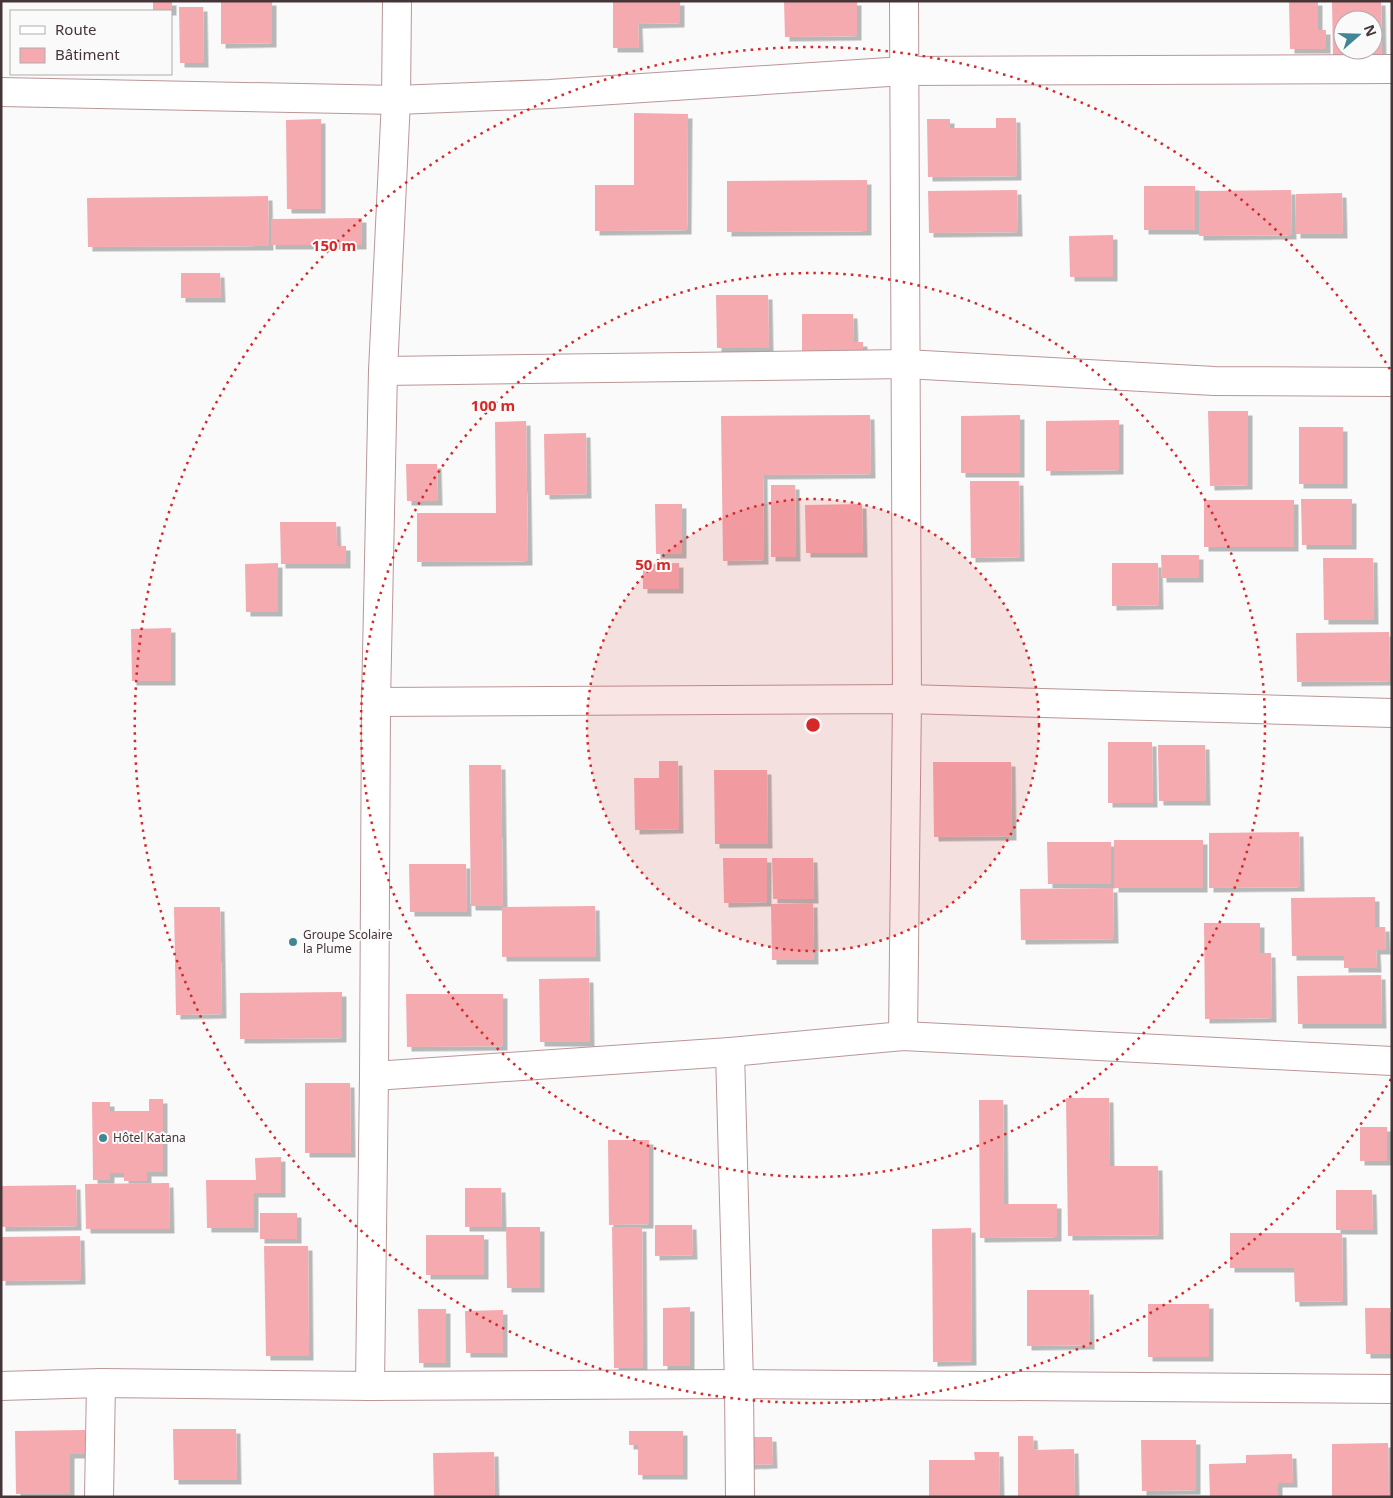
<svg xmlns="http://www.w3.org/2000/svg" width="1393" height="1498" font-family="'Noto Sans',sans-serif">
<style>
.building{fill:#f5aab0;fill-rule:evenodd;filter:url(#shadow)}
.lines{fill:none;stroke-linecap:round;stroke-linejoin:round}
.minor-casing{stroke:#ba9698;stroke-width:30}
.minor{stroke:#fff;stroke-width:28}
.ring{fill:none;stroke:#d62828;stroke-width:2.5;stroke-dasharray:2.5 5}
.poi-dot{fill:#428695;stroke:#fafafa;stroke-width:2}
.labels{text-anchor:middle;stroke-width:4;stroke-linejoin:round;paint-order:stroke}
.poi-label{font-size:12px;fill:#443536;stroke:#fafafa;text-anchor:start}
.centre{fill:#d62828;stroke:#fafafa;stroke-width:2.5}
.ring-label{font-size:15px;text-anchor:middle;font-weight:bold;fill:#d62828;stroke:#fafafa;stroke-width:4;stroke-linejoin:round;paint-order:stroke}
</style>
<defs>
<filter id="shadow"><feDropShadow dx="4.5" dy="4.5" stdDeviation="0" flood-color="#0004"/></filter>
</defs>
<rect width="100%" height="100%" fill="#fafafa"/>
<g class="building">
<rect x="153" y="1" width="19" height="10"/>
<path d="M221,1H272V43L221,44Z"/>
<path d="M613,1H680V23L638,24L639,48H613Z"/>
<path d="M784,1H857V36L785,37Z"/>
<path d="M1289,1H1318V30H1326V49H1290Z"/>
<path d="M1332,1H1381L1382,58H1333ZM1343,20H1373V50H1343Z"/>
<path d="M179,7H203L204,63H180Z"/>
<path d="M634,113L688,114L687,230L595,231V185H634Z"/>
<path d="M996,118H1016L1017,176L928,177L927,119H950V128H996Z"/>
<path d="M321,119V209H287L286,120Z"/>
<path d="M867,180V231L727,232V181Z"/>
<rect x="1144" y="186" width="51" height="44"/>
<path d="M1017,190L1018,232L929,233L928,191Z"/>
<path d="M1291,190L1292,235L1199,236V191Z"/>
<path d="M1342,193L1343,234H1296V194Z"/>
<path d="M268,196L269,246L88,247L87,198Z"/>
<path d="M362,218V245H271V219Z"/>
<path d="M1113,235V277H1070L1069,236Z"/>
<path d="M181,273H220L221,298H181Z"/>
<path d="M716,295H768L769,348H717Z"/>
<path d="M802,314H853L854,342H863V360H802Z"/>
<path d="M1208,411H1248V485L1210,486Z"/>
<path d="M870,415L871,474L763,475L764,560L723,561L721,416Z"/>
<path d="M1020,415V473H961V416Z"/>
<path d="M1119,420V470L1046,471V421Z"/>
<path d="M526,421L528,561L417,562V513H496L495,422Z"/>
<rect x="1299" y="427" width="44" height="57"/>
<path d="M586,433L587,494L545,495L544,434Z"/>
<path d="M406,464H437L438,501H407Z"/>
<path d="M970,481H1019L1020,557L971,558Z"/>
<path d="M771,485H795L796,557H771Z"/>
<path d="M1301,499H1352V545H1302Z"/>
<rect x="1204" y="500" width="90" height="47"/>
<path d="M655,504H682V554H656Z"/>
<path d="M862,504L863,553H806L805,505Z"/>
<path d="M280,522H336L337,546H346V564H281Z"/>
<path d="M1161,555H1199V578H1162Z"/>
<path d="M1323,558H1373L1374,620H1324Z"/>
<path d="M278,563V612H246L245,564Z"/>
<path d="M679,563V589H643V564Z"/>
<path d="M1112,563H1158L1159,605L1112,606Z"/>
<path d="M171,628V681H132L131,629Z"/>
<path d="M1389,632L1390,681L1297,682L1296,633Z"/>
<path d="M1108,742H1152L1153,803H1108Z"/>
<path d="M1158,745H1205L1206,801H1159Z"/>
<path d="M659,761H678L679,829L635,830L634,778H659Z"/>
<path d="M933,762H1011L1012,836L934,837Z"/>
<path d="M469,765H501L503,906H471Z"/>
<path d="M714,770H767L768,844H715Z"/>
<path d="M1299,832L1300,887L1209,888V833Z"/>
<rect x="1114" y="840" width="89" height="48"/>
<path d="M1047,842H1111V884H1048Z"/>
<path d="M723,858H767V902L724,903Z"/>
<path d="M772,858H813L814,899H773Z"/>
<path d="M409,864H466L467,912H410Z"/>
<path d="M1113,888L1114,939L1021,940L1020,889Z"/>
<path d="M1375,897V927H1385L1386,950H1376L1377,968H1344V956H1292L1291,898Z"/>
<path d="M813,903L814,960H772L771,904Z"/>
<path d="M595,906L596,957H502V907Z"/>
<path d="M174,907H220L222,1014L176,1015Z"/>
<path d="M1204,923H1260V953H1271L1272,1018L1205,1019Z"/>
<path d="M1381,975L1382,1024H1298L1297,976Z"/>
<path d="M589,978L590,1042H540L539,979Z"/>
<path d="M342,992V1038L240,1039V993Z"/>
<path d="M406,994H503V1046L407,1047Z"/>
<path d="M305,1083H350L351,1153H305Z"/>
<path d="M1066,1098H1109L1110,1166H1158L1159,1235L1068,1236Z"/>
<path d="M149,1099H163V1172H147V1181H124V1173H110V1180H93L92,1102H110V1111H149Z"/>
<path d="M979,1100H1003L1004,1204H1057V1237L980,1238Z"/>
<rect x="1360" y="1127" width="27" height="34"/>
<path d="M608,1140H649V1224L609,1225Z"/>
<path d="M281,1157V1193H254V1228H207L206,1180H256L255,1158Z"/>
<path d="M169,1183L170,1229H86L85,1184Z"/>
<path d="M76,1185L77,1226L1,1227V1186Z"/>
<path d="M465,1188H501L502,1227H465Z"/>
<path d="M1336,1190H1372L1373,1230H1336Z"/>
<rect x="260" y="1213" width="37" height="26"/>
<path d="M655,1225H692L693,1255L655,1256Z"/>
<path d="M506,1227H540V1288H507Z"/>
<path d="M612,1227H642L643,1368H614Z"/>
<path d="M971,1228L972,1361L933,1362L932,1229Z"/>
<path d="M1230,1233H1342L1343,1301L1295,1302L1294,1268H1230Z"/>
<rect x="426" y="1235" width="58" height="40"/>
<path d="M80,1236L81,1280L1,1281V1237Z"/>
<path d="M264,1246H308L309,1356H266Z"/>
<path d="M1027,1290H1089L1090,1345L1027,1346Z"/>
<rect x="1148" y="1304" width="61" height="53"/>
<path d="M690,1307V1366H663V1308Z"/>
<path d="M1365,1308H1390L1391,1354H1366Z"/>
<path d="M418,1309H446V1363H419Z"/>
<path d="M503,1310V1353H466L465,1311Z"/>
<path d="M173,1429H236L237,1480H174Z"/>
<path d="M85,1430V1454H70V1494H16L15,1431Z"/>
<path d="M629,1431H683V1475H638V1445H629Z"/>
<path d="M1018,1436H1033L1034,1450L1074,1449L1075,1497H1018Z"/>
<path d="M745,1437H772L773,1464L746,1465Z"/>
<path d="M1141,1440H1196V1490L1142,1491Z"/>
<path d="M1388,1443L1389,1497H1332V1444Z"/>
<path d="M494,1452L495,1497H434L433,1453Z"/>
<path d="M974,1452H999L1000,1497H929V1460H975Z"/>
<path d="M1292,1454L1293,1483H1278V1497H1210L1209,1464L1246,1463V1455Z"/>
</g>
<g class="lines">
<defs>
<g id="minor">
<path d="M1,92L396,100L550,94L904,71L1392,69"/>
<path d="M383,371L906,364L1214,381L1392,382"/>
<path d="M376,702L907,699L1392,713"/>
<path d="M903,1036L907,699L904,1"/>
<path d="M730,1052L739,1384L740,1497"/>
<path d="M374,1076L730,1052L903,1036L1392,1061"/>
<path d="M1,1386L101,1383L370,1386L739,1384L1392,1389"/>
<path d="M370,1386L374,1076L376,702L383,371L396,100L397,1"/>
<path d="M99,1497L101,1383"/>
</g>
</defs>
<use href="#minor" class="minor-casing"/>
<use href="#minor" class="minor"/>
</g>
<circle cx="813" cy="725" r="226" fill="#d62828" fill-opacity=".12"/>
<g class="ring">
<circle cx="813" cy="725" r="226"/>
<circle cx="813" cy="725" r="452"/>
<path d="M1391 1079A678 678 0 1 1 1391 371"/>
</g>
<g class="poi-dot">
<circle cx="293" cy="942" r="5"/>
<circle cx="103" cy="1138" r="5"/>
</g>
<g class="labels">
<g class="poi-label">
<text x="303" y="939">Groupe Scolaire<tspan x="303" dy="14">la Plume</tspan></text>
<text x="113" y="1142">Hôtel Katana</text>
</g>
</g>
<circle cx="813" cy="725" r="8" class="centre"/>
<g class="ring-label">
<text x="334" y="251">150 m</text>
<text x="493" y="411">100 m</text>
<text x="653" y="570">50 m</text>
</g>
<rect width="1393" height="1498" fill="none" stroke="#443536" stroke-width="5"/>
<rect x="10" y="10" width="162" height="65" fill="#fafafa" stroke="#b1abac"/>
<rect x="20" y="26" width="25" height="8" fill="#ffffff" stroke="#b1abac"/>
<text x="55" y="35" font-size="15" fill="#443536">Route</text>
<rect x="20" y="48" width="25" height="15" fill="#f5aab0" stroke="#b1abac"/>
<text x="55" y="60" font-size="15" fill="#443536">Bâtiment</text>
<g transform="translate(1358 35) rotate(70)"><circle r="24" fill="#fafafa" stroke="#b1abac"/>
<path d="M0-4L9 19L0 12L-9 19Z" fill="#428695"/>
<text y="-8" font-size="14" font-weight="bold" text-anchor="middle" fill="#443536">N</text>
</g>
</svg>
